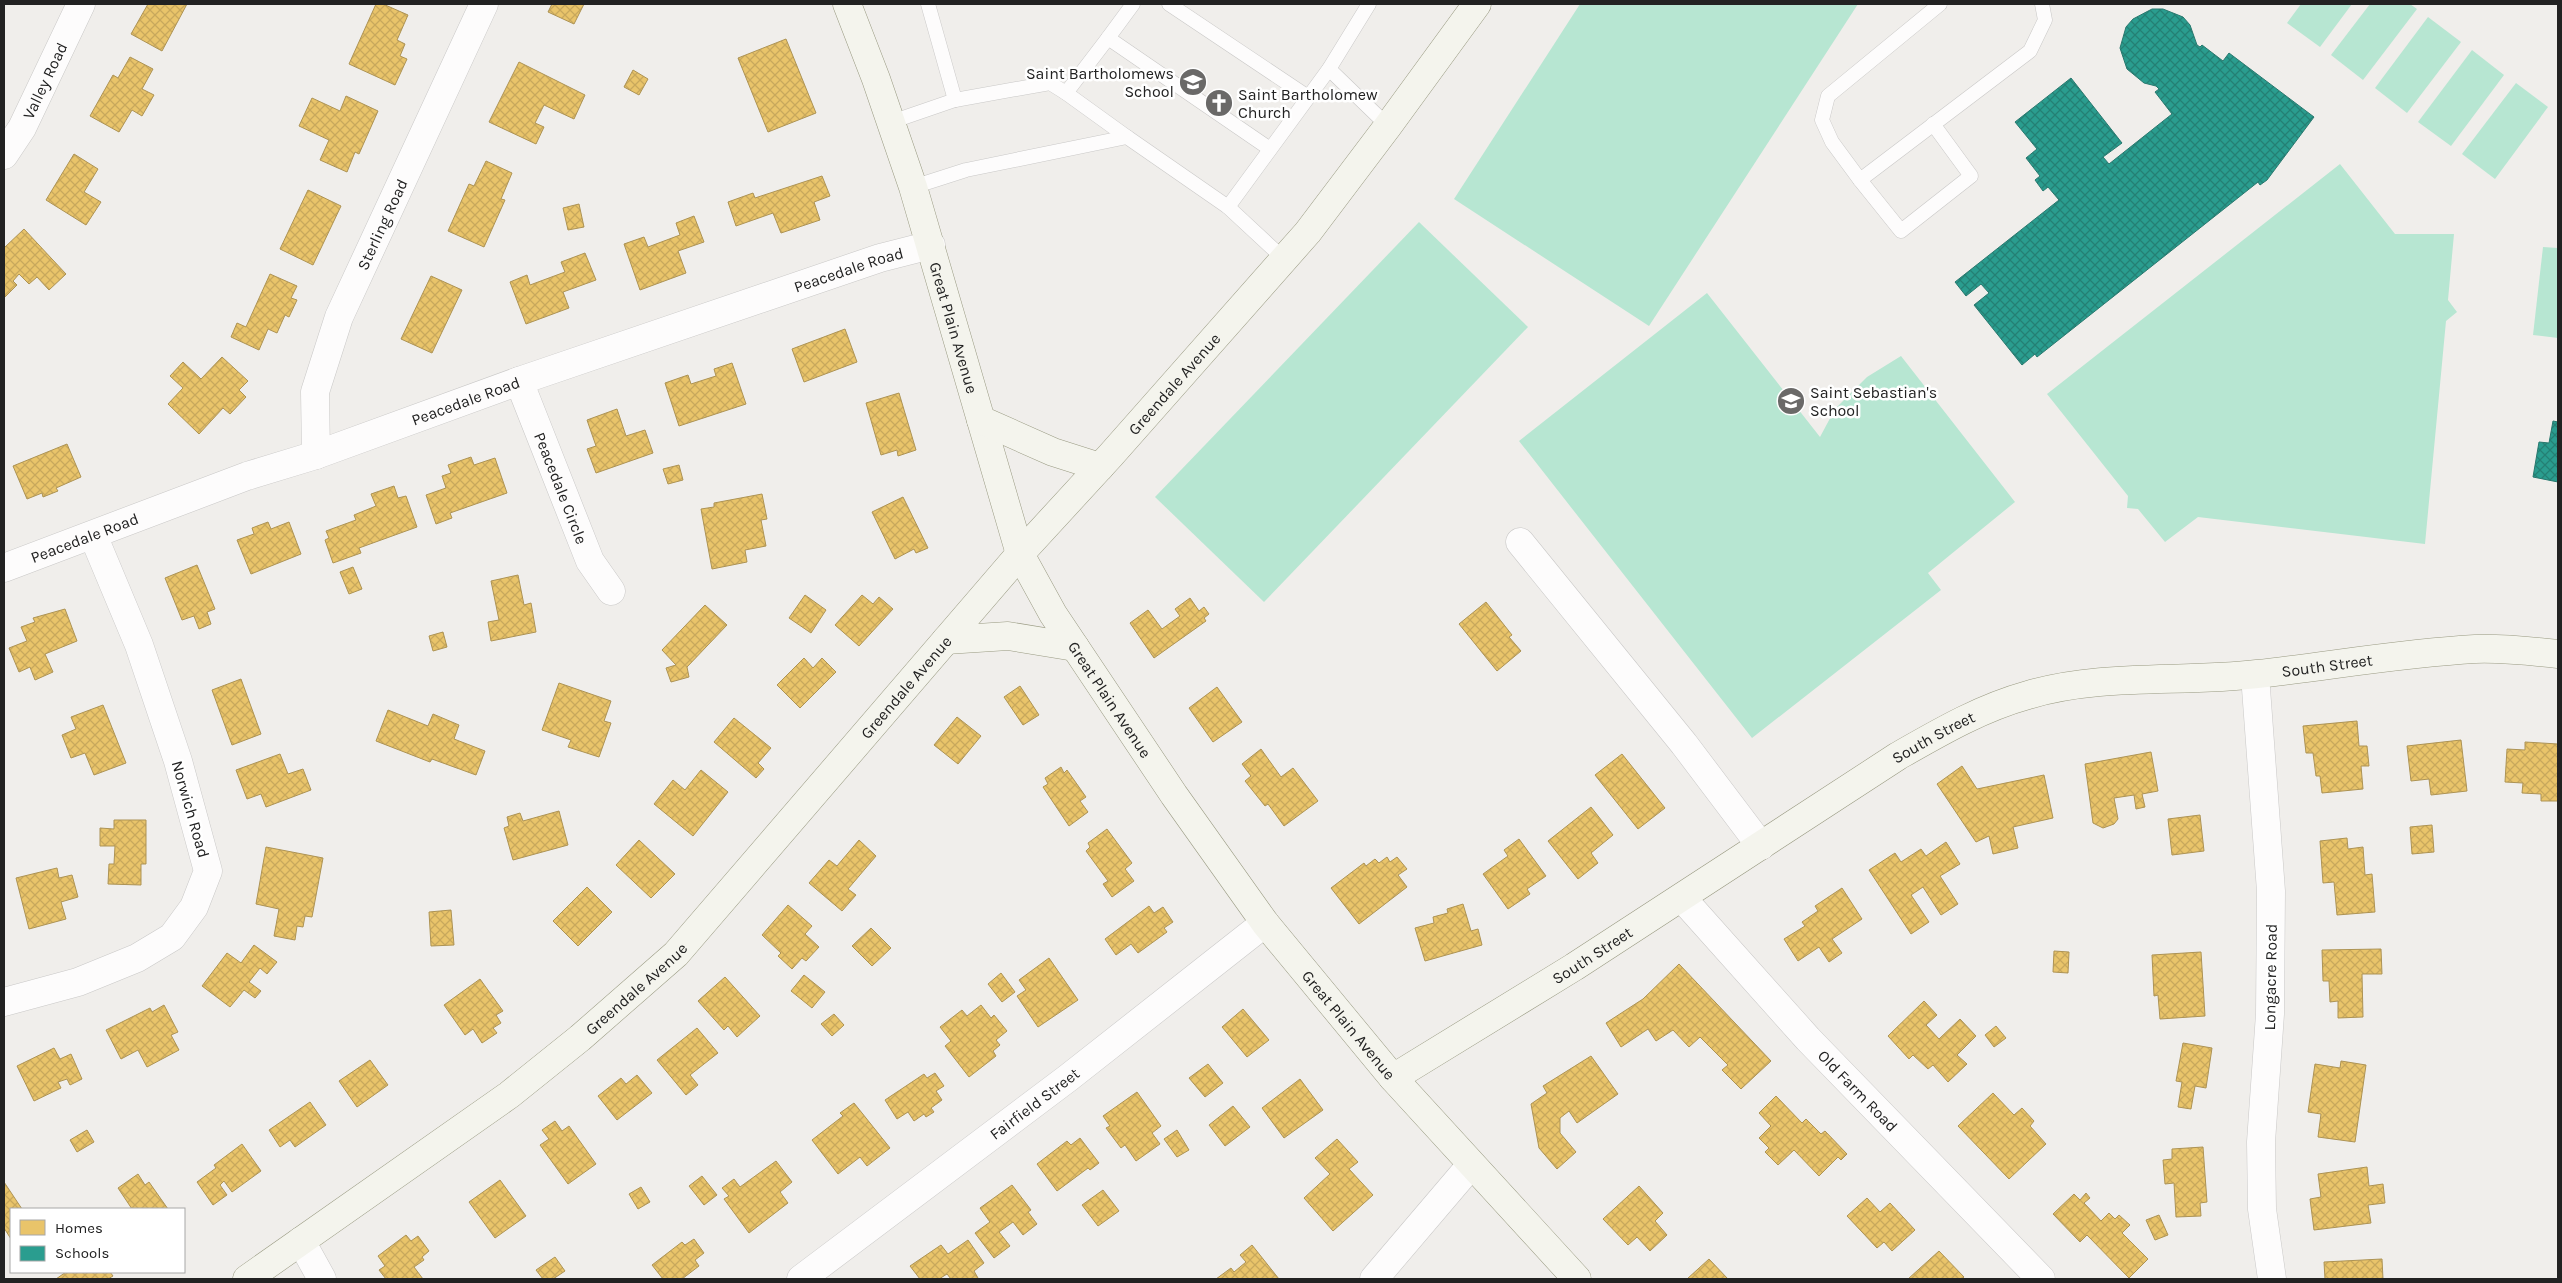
<svg xmlns="http://www.w3.org/2000/svg" width="2562" height="1283" font-family="Karla,sans-serif">
<style>
.pitch{fill:#b7e6d2}
.homes{fill:url(#homes-cross-hatch);stroke:#ad9354}
.schools{fill:url(#schools-cross-hatch);stroke:#28786e}
.lines{fill:none;stroke-linecap:round;stroke-linejoin:round}
.lane-casing{stroke:#c9c8c7;stroke-width:15}
.street-casing{stroke:#c9c8c7;stroke-width:29}
.secondary-casing{stroke:#999a82;stroke-width:29}
.lane{stroke:#fdfcfc;stroke-width:14}
.street{stroke:#fdfcfc;stroke-width:28}
.secondary{stroke:#f4f4ed;stroke-width:28}
.labels{text-anchor:middle;stroke-width:5;stroke-linejoin:round;paint-order:stroke}
.poi-label{font-size:16px;fill:#222;stroke:#fff;text-anchor:start}
.street-label{font-size:16px;fill:#222;stroke:#fff}
</style>
<defs>
<pattern id="homes-cross-hatch" width="8" height="8" patternUnits="userSpaceOnUse" patternTransform="scale(1.25)"><rect width="8" height="8" fill="#e9c46a"/><path d="M0 0l8 8M0 8l8-8" fill="none" stroke="#c8a85c"/></pattern>
<pattern id="schools-cross-hatch" width="8" height="8" patternUnits="userSpaceOnUse" patternTransform="scale(1.25)"><rect width="8" height="8" fill="#2a9d8f"/><path d="M0 0l8 8M0 8l8-8" fill="none" stroke="#248074"/></pattern>
</defs>
<rect width="100%" height="100%" fill="#f0eeeb"/>
<g class="pitch">
<path d="M1580,4H1858L1649,326L1454,199Z"/>
<path d="M2301,4H2352L2320,47L2287,23Z"/>
<path d="M2370,4H2410L2417,9L2363,80L2331,55Z"/>
<path d="M2428,17L2461,42L2407,113L2375,88Z"/>
<path d="M2472,50L2504,75L2451,146L2418,122Z"/>
<path d="M2516,83L2548,107L2495,179L2462,154Z"/>
<path d="M2340,164L2395,234H2454L2448,300L2457,312L2446,321L2425,544L2198,517L2165,542L2138,509L2127,508L2128,496L2047,394Z"/>
<path d="M1419,222L1528,327L1264,602L1155,497Z"/>
<path d="M2543,247L2558,248V338L2533,335Z"/>
<path d="M1707,293L1820,437L1835,409L1867,377L1901,356L2015,502L1928,573L1941,590L1752,738L1519,441Z"/>
</g>
<g class="homes">
<path d="M148,4H187L162,51L131,34Z"/>
<path d="M376,4H383L408,15L397,40L405,44L400,56L407,59L395,85L349,64Z"/>
<path d="M552,4H584L574,24L548,12Z"/>
<path d="M786,39L816,113L768,132L738,58Z"/>
<path d="M130,57L153,69L142,89L154,95L142,116L132,110L119,132L90,116L113,75L118,78Z"/>
<path d="M519,62L585,95L574,119L544,105L535,123L544,127L536,144L489,122Z"/>
<path d="M633,70L648,79L639,95L624,87Z"/>
<path d="M346,96L378,111L359,154L355,152L347,172L320,160L329,140L299,126L312,98L340,111Z"/>
<path d="M74,154L98,169L84,192L101,202L86,225L46,200Z"/>
<path d="M486,161L512,173L501,199L505,200L484,247L448,231L469,184L474,186Z"/>
<path d="M822,176L830,196L814,202L820,220L781,233L773,213L736,226L728,202L753,193L755,198Z"/>
<path d="M308,190L341,206L313,265L280,249Z"/>
<path d="M579,204L584,227L568,230L563,208Z"/>
<path d="M694,216L704,242L678,251L686,273L640,290L624,244L644,237L648,247L680,235L676,223Z"/>
<path d="M24,229L66,274L49,290L37,277L29,284L19,274L13,281L17,285L4,298V248Z"/>
<path d="M585,253L596,280L563,292L569,308L526,324L510,282L527,275L530,285L565,272L561,262Z"/>
<path d="M270,274L297,286L291,298L297,300L289,317L285,315L277,333L268,329L259,350L231,337L237,323L246,327Z"/>
<path d="M431,276L462,290L432,353L401,339Z"/>
<path d="M845,329L857,362L804,382L792,349Z"/>
<path d="M222,357L248,381L239,390L246,397L230,414L223,408L199,434L168,404L183,388L170,376L183,362L201,379Z"/>
<path d="M732,363L746,404L679,426L665,383L688,375L691,384L716,376L714,369Z"/>
<path d="M899,393L916,450L898,456L897,450L881,455L866,403Z"/>
<path d="M617,409L626,436L645,430L653,453L596,473L587,449L596,446L587,420Z"/>
<path d="M67,444L81,477L56,488L58,491L43,497L42,493L27,499L13,466Z"/>
<path d="M471,457L474,465L495,458L507,493L450,513L452,518L436,524L426,495L446,488L442,476L451,473L448,465Z"/>
<path d="M679,465L683,480L668,484L663,469Z"/>
<path d="M394,486L398,498L406,496L417,527L359,548L361,553L333,563L325,540L329,538L326,531L356,520L354,515L376,506L371,494Z"/>
<path d="M762,494L767,519L761,520L766,546L745,550L747,562L712,569L701,509L714,507V503Z"/>
<path d="M903,497L928,548L916,553L914,549L895,559L872,512Z"/>
<path d="M268,522L271,529L289,522L301,554L251,574L237,540L254,534L252,528Z"/>
<path d="M197,565L215,609L207,612L211,624L199,629L194,616L182,620L165,578Z"/>
<path d="M353,567L362,589L349,594L340,572Z"/>
<path d="M518,575L524,605L531,603L536,632L491,641L488,622L499,620L491,581Z"/>
<path d="M805,595L826,610L811,633L789,618Z"/>
<path d="M862,595L873,604L879,597L893,609L859,646L835,625Z"/>
<path d="M1190,598L1199,611L1204,607L1209,614L1204,618L1206,621L1154,658L1130,623L1148,610L1162,629L1180,616L1175,609Z"/>
<path d="M1486,602L1512,635L1509,637L1521,651L1497,671L1459,624Z"/>
<path d="M705,605L727,625L687,667L689,677L671,682L666,668L676,665L662,650Z"/>
<path d="M65,609L77,641L45,654L53,672L35,680L30,667L19,672L9,648L27,641L21,627L35,622L33,618Z"/>
<path d="M443,632L447,647L433,651L429,636Z"/>
<path d="M804,658L813,668L822,658L836,672L800,708L777,685Z"/>
<path d="M241,679L261,734L232,745L212,690Z"/>
<path d="M559,683L611,701L604,721L611,723L599,757L568,747L571,740L542,730Z"/>
<path d="M1020,686L1039,715L1023,725L1004,697Z"/>
<path d="M1217,687L1242,722L1213,742L1189,708Z"/>
<path d="M103,705L126,763L94,775L85,753L71,758L62,735L76,729L71,717Z"/>
<path d="M388,710L428,726L433,714L459,725L454,739L485,751L476,775L432,759L430,762L376,741Z"/>
<path d="M957,717L981,736L958,764L934,745Z"/>
<path d="M734,718L771,748L758,763L764,769L756,778L714,742Z"/>
<path d="M2357,721L2359,746H2367L2369,766H2361L2363,789L2322,793L2320,776H2316L2313,753H2306L2303,726Z"/>
<path d="M2461,740L2467,791L2431,795L2429,779L2411,781L2407,746Z"/>
<path d="M2525,742L2558,744V801H2541V794L2522,793L2523,783L2505,782L2507,749L2525,750Z"/>
<path d="M1261,749L1281,777L1293,768L1318,801L1284,826L1268,804L1265,806L1245,781L1251,776L1242,764Z"/>
<path d="M2151,752L2158,791L2142,794L2145,807L2136,809L2134,795L2114,798L2118,819L2114,824L2103,828L2093,823L2085,764Z"/>
<path d="M280,754L288,774L303,769L311,790L266,807L261,794L247,799L236,770Z"/>
<path d="M1622,754L1665,808L1638,829L1595,775Z"/>
<path d="M1962,766L1977,789L2044,775L2053,818L2013,827L2018,848L1993,854L1989,836L1976,842L1937,784Z"/>
<path d="M1061,767L1064,773L1067,770L1086,797L1080,801L1088,812L1069,826L1043,787L1048,784L1045,778Z"/>
<path d="M701,770L728,792L693,836L654,804L673,780L685,790Z"/>
<path d="M1591,807L1613,835L1591,853L1598,863L1578,879L1548,841Z"/>
<path d="M559,811L568,845L513,860L504,828L509,826L507,817L520,813L523,821Z"/>
<path d="M2200,815L2204,851L2172,855L2168,819Z"/>
<path d="M114,820H146V864H141V885L108,884L109,864H114L115,846H100V828L114,829Z"/>
<path d="M2432,825L2434,852L2412,854L2410,827Z"/>
<path d="M1107,829L1132,863L1125,869L1134,881L1112,897L1103,884L1108,881L1086,851L1090,847L1088,843Z"/>
<path d="M2347,838L2348,849L2363,847L2365,875L2372,874L2375,912L2337,915L2334,882L2323,883L2320,841Z"/>
<path d="M1519,839L1546,876L1527,889L1530,894L1508,909L1483,874L1508,856L1504,850Z"/>
<path d="M639,840L675,874L651,898L616,865Z"/>
<path d="M859,840L876,856L848,889L856,895L842,911L809,883L829,860L837,866Z"/>
<path d="M1946,842L1960,864L1940,876L1958,904L1941,915L1923,887L1911,895L1929,922L1911,934L1869,870L1895,853L1901,862L1921,849L1926,856Z"/>
<path d="M266,847L323,858L312,917L305,916L303,927L297,926L295,940L274,936L279,909L256,904Z"/>
<path d="M1387,857L1390,862L1397,857L1407,869L1398,875L1407,887L1359,924L1331,888L1364,863L1366,866L1375,859L1379,863Z"/>
<path d="M57,868L59,878L72,875L78,897L61,902L66,919L29,929L16,878Z"/>
<path d="M587,887L612,912L578,946L553,921Z"/>
<path d="M1842,888L1862,919L1832,939L1842,953L1829,962L1819,947L1798,961L1784,939L1805,926L1802,922L1818,911L1815,906Z"/>
<path d="M1463,904L1471,931L1478,929L1482,945L1425,961L1415,928L1434,923L1433,917L1448,913L1447,909Z"/>
<path d="M788,905L812,926L805,934L819,947L806,961L802,958L792,969L778,956L781,953L762,935Z"/>
<path d="M1149,906L1154,913L1163,907L1173,922L1164,928L1167,932L1138,953L1131,944L1116,955L1105,939Z"/>
<path d="M451,910L454,945L431,946L429,912Z"/>
<path d="M871,928L891,948L872,966L852,946Z"/>
<path d="M254,945L277,962L267,974L260,968L249,982L261,991L255,998L244,990L230,1007L202,986L227,953L241,963Z"/>
<path d="M2381,949L2382,974H2362L2363,1017L2338,1018V1001L2330,1002L2329,981H2323L2322,950Z"/>
<path d="M2054,951L2069,952L2068,973L2053,972Z"/>
<path d="M2201,952L2205,1016L2160,1019L2158,995L2154,996L2152,955Z"/>
<path d="M1049,958L1078,1000L1038,1027L1017,996L1026,990L1019,980Z"/>
<path d="M1679,964L1771,1061L1741,1089L1722,1070L1728,1065L1700,1037L1689,1047L1673,1030L1656,1041L1648,1029L1621,1047L1606,1023L1643,999Z"/>
<path d="M1001,973L1015,992L1002,1002L988,984Z"/>
<path d="M804,975L825,992L812,1008L791,991Z"/>
<path d="M725,977L760,1016L737,1037L728,1026L724,1030L698,1001Z"/>
<path d="M480,979L503,1011L496,1015L501,1023L493,1028L497,1033L482,1043L473,1029L465,1035L444,1005Z"/>
<path d="M1924,1001L1937,1015L1926,1025L1939,1039L1960,1019L1976,1036L1957,1055L1967,1064L1948,1082L1933,1065L1928,1069L1913,1055L1909,1059L1888,1036Z"/>
<path d="M164,1005L178,1032L171,1035L179,1050L147,1067L138,1050L121,1059L106,1030L150,1008L152,1012Z"/>
<path d="M981,1005L991,1018L994,1015L1007,1031L996,1040L1000,1045L993,1051L996,1056L969,1077L945,1046L951,1041L940,1027L962,1010L967,1016Z"/>
<path d="M1243,1009L1269,1040L1247,1057L1222,1027Z"/>
<path d="M834,1014L844,1025L832,1036L821,1024Z"/>
<path d="M1996,1026L2006,1038L1994,1047L1985,1035Z"/>
<path d="M697,1028L718,1053L690,1075L698,1085L686,1095L657,1060Z"/>
<path d="M2183,1043L2212,1048L2206,1088L2195,1086L2191,1109L2178,1107L2182,1082L2176,1081Z"/>
<path d="M54,1048L60,1059L71,1054L82,1079L70,1085L67,1079L58,1082L61,1088L34,1101L17,1066Z"/>
<path d="M1591,1056L1618,1094L1577,1123L1569,1111L1560,1118V1133L1576,1152L1557,1169L1539,1148L1531,1104L1547,1093L1543,1086Z"/>
<path d="M370,1060L388,1085L357,1107L339,1081Z"/>
<path d="M2341,1061L2366,1065L2355,1142L2318,1137L2321,1114L2308,1112L2315,1064L2340,1068Z"/>
<path d="M1208,1064L1223,1083L1205,1097L1189,1078Z"/>
<path d="M935,1073L944,1086L936,1091L942,1100L931,1108L934,1112L926,1117L924,1114L914,1121L908,1112L897,1119L885,1100L924,1074L927,1078Z"/>
<path d="M637,1075L652,1093L617,1120L598,1096L621,1078L626,1084Z"/>
<path d="M1300,1079L1323,1110L1284,1138L1262,1108Z"/>
<path d="M1137,1092L1161,1126L1152,1133L1160,1144L1136,1161L1125,1145L1121,1148L1106,1128L1110,1126L1103,1116Z"/>
<path d="M1993,1093L2014,1115L2022,1108L2034,1121L2030,1126L2046,1144L2009,1179L1958,1126Z"/>
<path d="M1776,1096L1802,1123L1806,1119L1821,1134L1825,1131L1847,1154L1841,1160L1838,1157L1819,1176L1794,1150L1778,1165L1765,1152L1769,1148L1759,1138L1771,1126L1759,1113Z"/>
<path d="M310,1102L326,1125L295,1147L290,1140L280,1147L269,1130Z"/>
<path d="M854,1103L890,1148L867,1166L860,1157L838,1174L812,1140L843,1116L840,1113Z"/>
<path d="M1233,1106L1250,1127L1225,1146L1209,1125Z"/>
<path d="M555,1121L562,1131L569,1126L596,1164L568,1184L540,1145L549,1139L542,1130Z"/>
<path d="M87,1130L94,1142L77,1152L70,1140Z"/>
<path d="M1177,1130L1189,1150L1177,1157L1164,1139Z"/>
<path d="M1080,1138L1099,1163L1090,1170L1088,1168L1057,1191L1037,1164L1067,1141L1071,1145Z"/>
<path d="M1337,1139L1358,1162L1349,1169L1373,1195L1333,1231L1304,1198L1330,1174L1315,1158Z"/>
<path d="M242,1144L261,1171L232,1192L224,1181L220,1185L227,1195L213,1205L197,1182L216,1168L214,1165Z"/>
<path d="M2203,1147L2207,1202L2200,1203L2201,1216L2176,1217L2174,1183L2165,1184L2163,1160L2172,1159V1149Z"/>
<path d="M776,1161L792,1182L780,1192L788,1203L749,1233L724,1199L729,1196L722,1188L734,1179L740,1187Z"/>
<path d="M2367,1167L2369,1186L2383,1184L2385,1203L2368,1205L2371,1223L2314,1230L2310,1199L2321,1197L2318,1174Z"/>
<path d="M138,1174L145,1185L149,1182L168,1209H132L118,1188Z"/>
<path d="M702,1176L717,1195L704,1205L689,1186Z"/>
<path d="M500,1180L526,1216L495,1238L469,1202Z"/>
<path d="M4,1182L22,1209H11V1239L4,1228Z"/>
<path d="M1012,1185L1031,1210L1028,1212L1037,1224L1023,1235L1013,1222L999,1232L1010,1246L994,1258L975,1233L990,1222L980,1208Z"/>
<path d="M1639,1186L1663,1213L1655,1221L1667,1235L1650,1251L1637,1237L1628,1245L1603,1219Z"/>
<path d="M641,1187L650,1202L638,1209L629,1194Z"/>
<path d="M1103,1190L1119,1211L1098,1226L1082,1205Z"/>
<path d="M2086,1193L2090,1198L2084,1203L2101,1221L2109,1213L2115,1219L2119,1215L2130,1225L2122,1233L2148,1259L2129,1278L2087,1235L2080,1242L2053,1214L2074,1194L2080,1200Z"/>
<path d="M1867,1198L1880,1212L1890,1203L1915,1230L1892,1251L1884,1242L1877,1248L1847,1216Z"/>
<path d="M2159,1215L2168,1235L2155,1240L2146,1220Z"/>
<path d="M406,1235L411,1241L418,1236L429,1251L422,1257L424,1260L414,1267L423,1279H386L379,1270L385,1266L378,1256Z"/>
<path d="M694,1239L704,1253L695,1260L699,1266L682,1279H663L652,1265L682,1242L685,1245Z"/>
<path d="M968,1240L984,1263L974,1271L978,1278L976,1279H951L947,1274L939,1279H920L910,1266L941,1245L948,1254Z"/>
<path d="M1252,1245L1279,1279H1216L1231,1268L1234,1272L1246,1262L1240,1255Z"/>
<path d="M1939,1251L1964,1277L1962,1279H1908Z"/>
<path d="M555,1257L565,1271L553,1279H543L536,1270Z"/>
<path d="M1709,1259L1728,1279H1687Z"/>
<path d="M2382,1259L2383,1279H2325L2324,1262Z"/>
<path d="M66,1272H110L113,1276L108,1279H56Z"/>
</g>
<g class="schools">
<path d="M2152,9H2163L2183,17L2190,25L2197,45L2200,47L2202,45L2223,61L2229,53L2314,117L2267,180L2260,185L2258,182L2037,357L2035,354L2022,365L1974,305L1989,293L1981,284L1966,296L1955,282L2059,200L2048,187L2043,191L2035,180L2040,176L2026,158L2037,149L2015,122L2071,78L2122,143L2103,157L2109,164L2172,114L2155,92L2159,89L2156,86L2144,83L2127,69L2120,48L2126,27L2133,19Z"/>
<path d="M2553,421L2558,422V482L2533,477L2539,442L2549,443Z"/>
</g>
<g class="lines">
<defs>
<g id="lane">
<path d="M928,4L955,100"/>
<path d="M1133,4L1108,38L1270,149"/>
<path d="M1169,4L1308,97"/>
<path d="M1940,4L1828,96L1822,120L1832,142L1860,180L2030,51L2045,20L2042,4"/>
<path d="M1329,69L1388,126"/>
<path d="M1066,93L1127,137"/>
<path d="M891,122L955,100L1050,83L1066,93L1108,38"/>
<path d="M1860,180L1901,231L1971,176L1933,124"/>
<path d="M913,187L966,170L1127,137L1228,207L1284,259"/>
<path d="M1228,207L1329,69L1369,4"/>
</g>
<g id="street">
<path id="s1" d="M4,155L22,128L81,4"/>
<path id="s2" d="M519,381L590,561L611,591"/>
<path id="s3" d="M316,455L315,392L339,317L484,4"/>
<path d="M1520,542L1684,744L1761,846"/>
<path id="s4" d="M4,568L247,476L316,455L519,381L880,258L931,245"/>
<path d="M2255,675L2271,891L2270,1014L2261,1142L2262,1209L2272,1279"/>
<path id="s5" d="M1682,898L1808,1039L2041,1279"/>
<path d="M4,1002L78,982L137,958L172,937L194,907L208,871L178,761L139,645L93,535"/>
<path d="M301,1241L322,1279"/>
<path id="s6" d="M801,1279L1068,1078L1265,923"/>
<path d="M1374,1279L1471,1165"/>
</g>
<g id="secondary">
<path id="s7" d="M847,4L876,79L913,187L1020,554L1053,614L1174,795L1265,923L1393,1078L1577,1279"/>
<path d="M981,420L1053,452L1100,467"/>
<path d="M946,640L1008,636L1075,647"/>
<path id="s8" d="M1393,1078L1574,967L1898,756C1940,732 1981,708 2028,695C2102,673 2182,683 2257,674C2330,666 2402,653 2475,649C2503,648 2531,651 2558,654"/>
<path id="s9" d="M247,1279L509,1095L580,1038L676,954L1020,554L1111,455L1308,232L1388,126L1477,4"/>
</g>
</defs>
<use href="#lane" class="lane-casing"/>
<use href="#street" class="street-casing"/>
<use href="#secondary" class="secondary-casing"/>
<use href="#lane" class="lane"/>
<use href="#street" class="street"/>
<use href="#secondary" class="secondary"/>
</g>
<defs>
<symbol id="school-disc" viewBox="-11 -11 22 22"><circle r="9.5" fill="#6a6968" stroke="#fff"/><path d="M0-5L7-2L0 1L-7-2ZM-4 1L0 2.5L4 1V4Q0 6-4 4Z" fill="#fff"/></symbol>
<symbol id="church-disc" viewBox="-11 -11 22 22"><circle r="9.5" fill="#6a6968" stroke="#fff"/><path d="M-1.2-6h2.4v3.5h3.3v2.4h-3.3V6h-2.4V-.1h-3.3v-2.4h3.3Z" fill="#fff"/></symbol>
</defs>
<g fill-rule="evenodd">
<use href="#school-disc" x="1177" y="66" width="32" height="32"/>
<use href="#church-disc" x="1203" y="87" width="32" height="32"/>
<use href="#school-disc" x="1775" y="385" width="32" height="32"/>
</g>
<g class="labels">
<g class="poi-label">
<text x="1174" y="79" text-anchor="end">Saint Bartholomews<tspan x="1174" dy="18">School</tspan></text>
<text x="1238" y="100">Saint Bartholomew<tspan x="1238" dy="18">Church</tspan></text>
<text x="1810" y="398">Saint Sebastian's<tspan x="1810" dy="18">School</tspan></text>
</g>
<g class="street-label">
<text dy="6" stroke="none"><textPath href="#s1" startOffset="85">Valley Road</textPath></text>
<text dy="6" stroke="none"><textPath href="#s3" startOffset="244">Sterling Road</textPath></text>
<text dy="6" stroke="none"><textPath href="#s4" startOffset="896">Peacedale Road</textPath></text>
<text dy="6" stroke="none"><textPath href="#s7" startOffset="341">Great Plain Avenue</textPath></text>
<text dy="6" stroke="none"><textPath href="#s9" startOffset="1296">Greendale Avenue</textPath></text>
<text dy="6" stroke="none"><textPath href="#s4" startOffset="491">Peacedale Road</textPath></text>
<text dy="6" stroke="none"><textPath href="#s2" startOffset="115">Peacedale Circle</textPath></text>
<text dy="6" stroke="none"><textPath href="#s4" startOffset="86">Peacedale Road</textPath></text>
<text dy="6" stroke="none"><textPath href="#s8" startOffset="1044">South Street</textPath></text>
<text dy="6" stroke="none"><textPath href="#s9" startOffset="891">Greendale Avenue</textPath></text>
<text dy="6" stroke="none"><textPath href="#s7" startOffset="748">Great Plain Avenue</textPath></text>
<text dy="6" stroke="none"><textPath href="#s8" startOffset="639">South Street</textPath></text>
<text transform="translate(191 809) rotate(74)" y="6">Norwich Road</text>
<text dy="6" stroke="none"><textPath href="#s8" startOffset="234">South Street</textPath></text>
<text transform="translate(2270 977) rotate(-89)" y="6">Longacre Road</text>
<text dy="6" stroke="none"><textPath href="#s9" startOffset="486">Greendale Avenue</textPath></text>
<text dy="6" stroke="none"><textPath href="#s7" startOffset="1152">Great Plain Avenue</textPath></text>
<text dy="6" stroke="none"><textPath href="#s5" startOffset="261">Old Farm Road</textPath></text>
<text dy="6" stroke="none"><textPath href="#s6" startOffset="292">Fairfield Street</textPath></text>
</g>
</g>
<rect width="2562" height="1283" fill="none" stroke="#222222" stroke-width="10"/>
<rect x="10" y="1208" width="175" height="65" fill="#ffffff" stroke="#a7a7a7"/>
<rect x="20" y="1220" width="25" height="15" fill="#e9c46a" stroke="#a7a7a7"/>
<text x="55" y="1233" font-size="15" fill="#222222">Homes</text>
<rect x="20" y="1246" width="25" height="15" fill="#2a9d8f" stroke="#a7a7a7"/>
<text x="55" y="1258" font-size="15" fill="#222222">Schools</text>
</svg>
